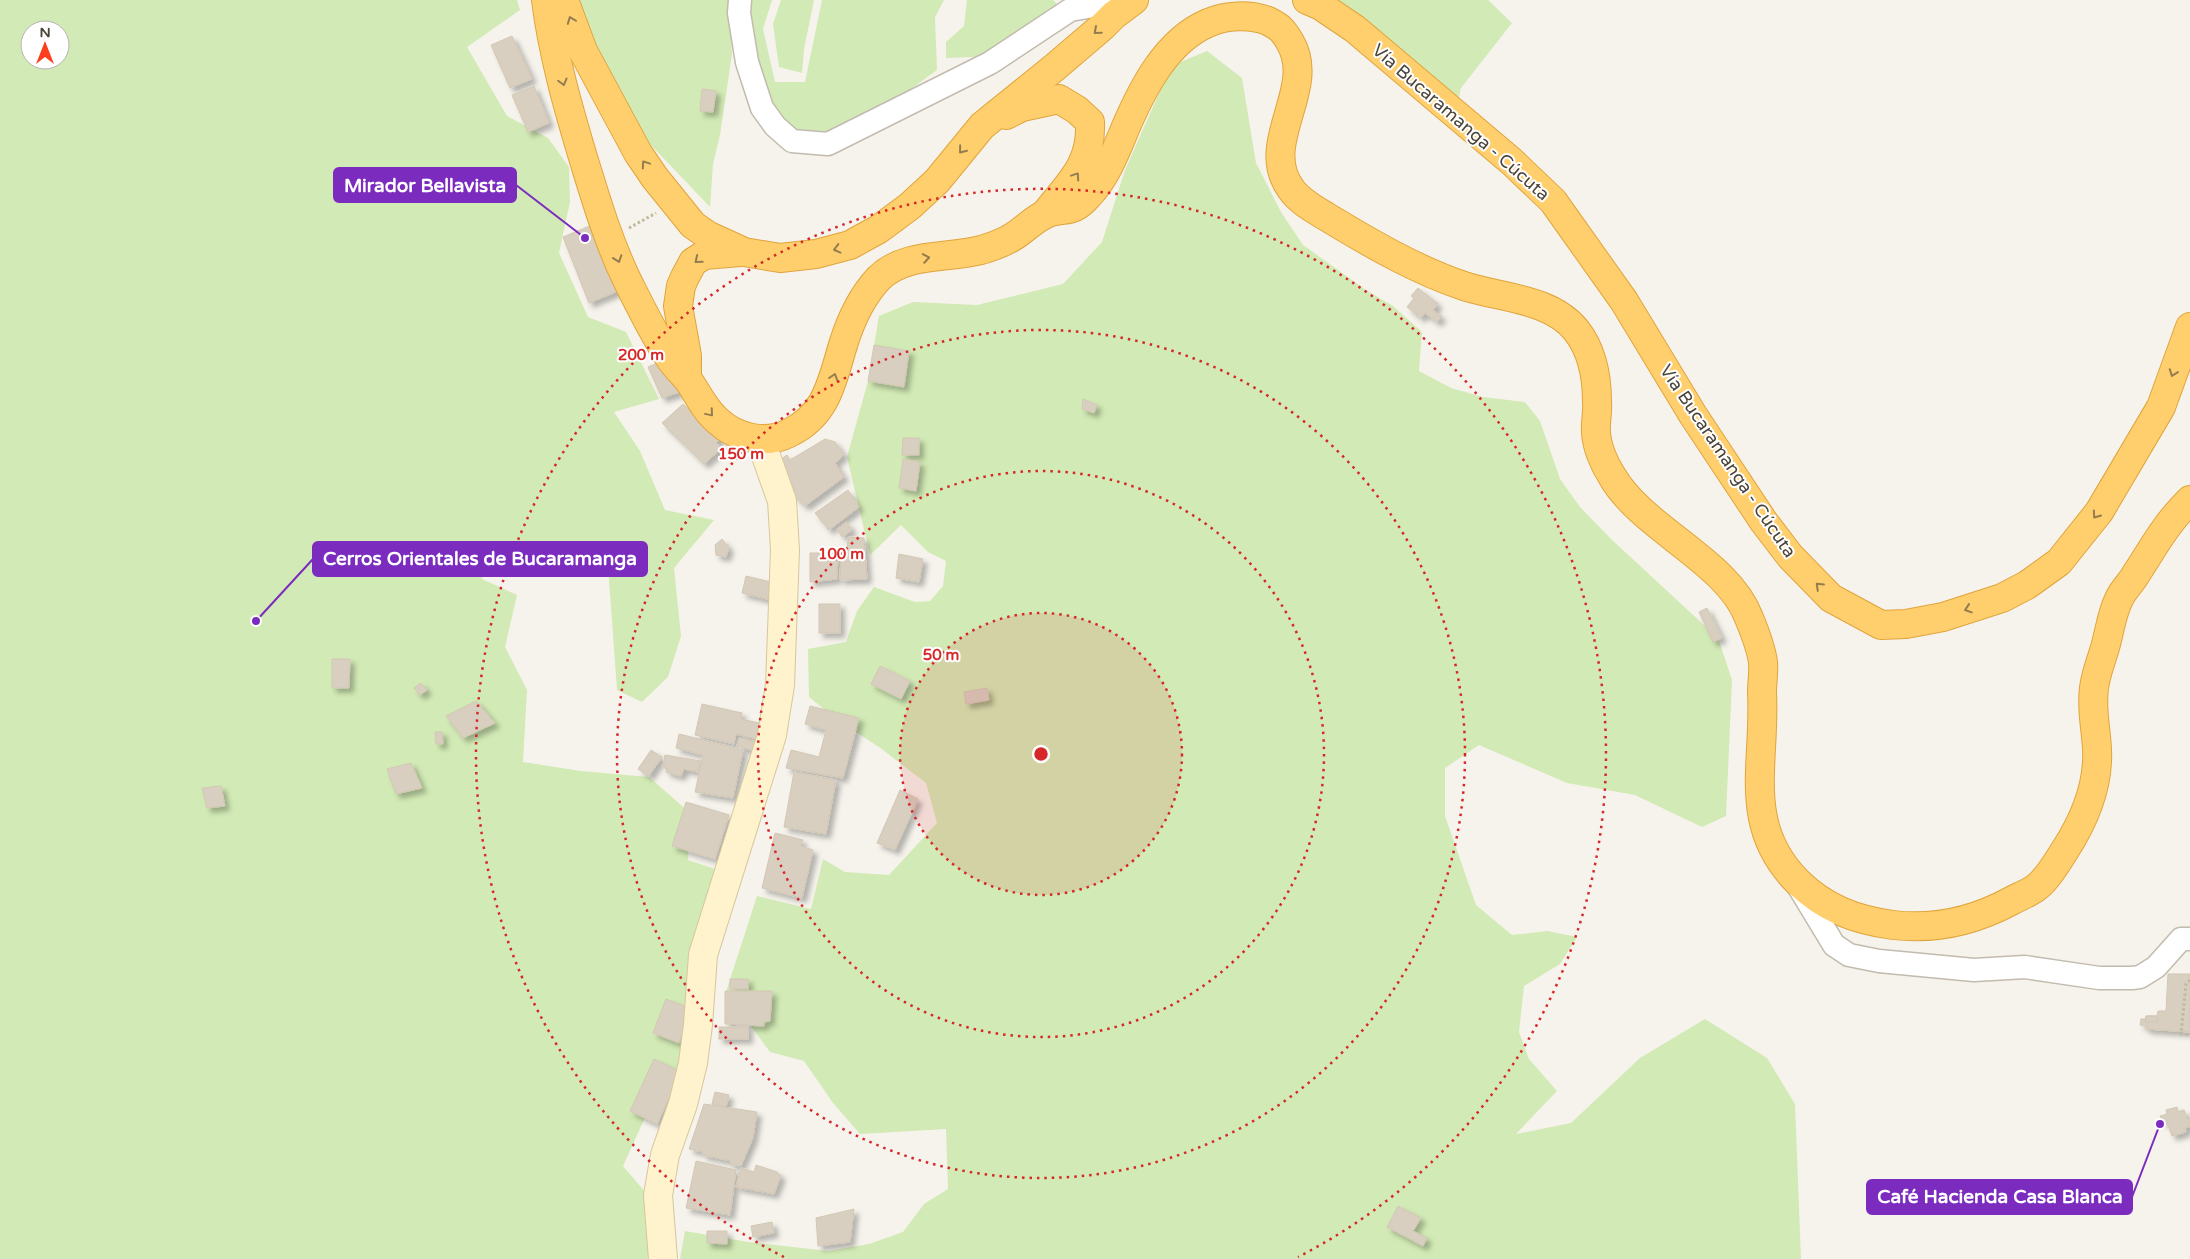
<svg xmlns="http://www.w3.org/2000/svg" width="2190" height="1259" font-family="'Varela Round',sans-serif">
<style>
.green{fill:#d2eab5;fill-rule:evenodd}
.building{fill:#d8cfc1;stroke:#d3c7b4;filter:url(#shadow)}
.lines{fill:none;stroke-linecap:round;stroke-linejoin:round}
.street-casing{stroke:#c2bbae;stroke-width:25}
.secondary-casing{stroke:#d6c79b;stroke-width:30}
.highway-casing{stroke:#e0a43c;stroke-width:30}
.path{stroke:#c4b79f;stroke-width:3;stroke-dasharray:2.5 2.5;stroke-linecap:butt}
.street{stroke:#fff;stroke-width:22}
.secondary{stroke:#fff3cd;stroke-width:28}
.highway{stroke:#ffcf6e;stroke-width:28}
.oneway{stroke:#937c4e}
.ring{fill:none;stroke:#d62828;stroke-width:2.5;stroke-dasharray:2.5 5}
.labels{text-anchor:middle;stroke-width:4;stroke-linejoin:round;paint-order:stroke}
.street-label{font-size:18px;fill:#4b4439;stroke:#fff}
.centre{fill:#d62828;stroke:#fff;stroke-width:2.5}
.ring-label{font-size:15px;text-anchor:middle;font-weight:bold;fill:#d62828;stroke:#fff;stroke-width:4;stroke-linejoin:round;paint-order:stroke}
.leader{fill:none;stroke:#7b2cbf;stroke-width:2}
.callout-dot{fill:#7b2cbf;stroke:#fff;stroke-width:2}
.callout{fill:#7b2cbf;stroke:#7b2cbf;stroke-width:2}
.callout-label{font-size:19px;text-anchor:middle;font-weight:bold;fill:#fff}
</style>
<defs>
<filter id="shadow"><feDropShadow dx="4.5" dy="4.5" stdDeviation="2.5" flood-color="#0004"/></filter>
</defs>
<rect width="100%" height="100%" fill="#f6f3ec"/>
<g class="green">
<path d="M0,0H517L520,10L467,47L507,116L548,138L569,167L570,202L559,253L588,317L626,332L659,399L614,412L640,451L665,510L714,520L674,568L681,636L668,677L642,702L617,690L607,552L492,544L482,579L517,595L505,647L527,690L523,762L581,771L649,777L690,813L688,860L733,875L692,986L694,1087L658,1089L623,1166L663,1213L659,1259H0ZM30,30H60V60H30Z"/>
<path d="M561,0H732L729,8L732,54L720,135L713,164L710,207L628,121Z"/>
<path d="M751,0H772L763,29L775,82H805L822,0H944L935,17L937,70L889,105L804,148L754,111Z"/>
<path d="M781,0H814L804,49L802,73L779,67L773,24Z"/>
<path d="M967,0H1053L1065,12L1003,56L946,58V42L964,26Z"/>
<path d="M1301,0H1488L1512,23L1461,88L1453,125Z"/>
<path d="M1207,51L1242,78L1256,163L1281,212L1303,245L1366,290L1393,306L1422,332L1419,371L1451,388L1483,397L1525,402L1540,421L1560,479L1580,507L1611,539L1718,638L1732,680L1726,816L1702,827L1635,795L1567,783L1479,745L1445,768V816L1476,905L1512,935L1547,931L1577,937L1560,964L1524,986L1519,1032L1529,1059L1557,1091L1516,1134L1571,1123L1640,1058L1705,1019L1767,1058L1795,1104L1801,1259H680L685,1231L748,1242L828,1251L869,1244L903,1232L924,1204L948,1189L946,1129L860,1134L833,1103L804,1061L770,1052L726,992L757,896L811,909L823,859L845,872L889,875L937,823L926,783L879,747L839,721L809,697L808,649L846,642L857,611L874,587L915,602L930,601L943,586L946,561L928,552L901,525L870,555L847,457L868,381L879,316L913,302L977,305L1063,284L1102,242L1125,170L1171,66Z"/>
</g>
<g class="building">
<path d="M512,36L532,79L510,88L491,45Z"/>
<path d="M534,86L549,123L528,132L512,95Z"/>
<path d="M702,89L716,91L713,112L700,111Z"/>
<path d="M592,225L618,291L589,303L563,237Z"/>
<path d="M1418,288L1438,304L1433,310L1442,317L1437,322L1425,313L1421,318L1407,307L1414,298L1411,296Z"/>
<path d="M874,345L909,351L904,387L868,381Z"/>
<path d="M665,360L680,392L662,398L648,367Z"/>
<path d="M1083,399L1097,405L1094,413L1082,409Z"/>
<path d="M683,404L721,438L716,443L722,448L704,464L662,423Z"/>
<path d="M903,438H919V455H902Z"/>
<path d="M825,439L835,442L844,455L835,463L844,477L805,506L795,497L774,464L787,455L790,460Z"/>
<path d="M903,459L920,462L916,491L899,488Z"/>
<path d="M848,490L859,507L829,530L815,513Z"/>
<path d="M847,522L852,530L842,537L837,529Z"/>
<path d="M848,537L864,538L867,579L840,580L841,554H847Z"/>
<path d="M722,539L729,548L726,557L716,555L715,545Z"/>
<path d="M810,553H838L837,579L810,582Z"/>
<path d="M899,554L923,559L919,582L896,578Z"/>
<path d="M746,576L775,583L771,600L742,593Z"/>
<rect x="819" y="604" width="21" height="29"/>
<path d="M1707,608L1722,638L1713,642L1699,612Z"/>
<path d="M332,659H350L349,688H332Z"/>
<path d="M880,666L910,681L901,699L871,684Z"/>
<path d="M421,683L427,690L420,695L414,688Z"/>
<path d="M987,688L989,700L966,704L964,692Z"/>
<path d="M476,701L495,723L463,738L446,716Z"/>
<path d="M702,704L742,713L741,719L768,725L765,741L736,734L734,744L695,735Z"/>
<path d="M810,706L859,718L843,778L786,768L791,750L819,757L826,730L805,724Z"/>
<path d="M435,732H442L443,744H436Z"/>
<path d="M679,734L743,750L733,798L695,792L703,755L676,748Z"/>
<path d="M739,738L757,742L755,751L737,746Z"/>
<path d="M651,750L662,757L649,776L638,769Z"/>
<path d="M665,755L701,761L698,772L684,769L681,776L666,772L667,769L663,767Z"/>
<path d="M411,763L422,788L396,794L387,769Z"/>
<path d="M794,772L836,780L826,834L784,827Z"/>
<path d="M221,786L225,806L207,808L202,788Z"/>
<path d="M900,790L918,799L895,850L877,843Z"/>
<path d="M686,802L729,815L715,859L672,846Z"/>
<path d="M775,833L803,840L800,846L813,850L802,898L762,888Z"/>
<path d="M2168,974H2190V1032L2146,1029V1026L2140,1025L2141,1019H2146V1016H2157L2158,1011H2166Z"/>
<rect x="730" y="979" width="18" height="10"/>
<path d="M725,991H772L770,1021L764,1022V1026L725,1024Z"/>
<path d="M666,999L692,1009L679,1043L653,1033Z"/>
<path d="M2146,1016H2157V1022H2145Z"/>
<rect x="719" y="1027" width="29" height="12"/>
<path d="M654,1059L681,1072L657,1124L630,1111Z"/>
<path d="M715,1092L729,1095L726,1107L712,1104Z"/>
<path d="M704,1104L757,1112L753,1138L741,1166L730,1164L731,1161L703,1155V1152L689,1149Z"/>
<path d="M2177,1107L2178,1112L2184,1110L2187,1119L2190,1118V1127L2185,1128L2186,1132L2172,1136L2167,1122L2163,1123L2160,1116L2167,1114L2166,1110Z"/>
<path d="M696,1161L736,1170L730,1215L686,1208Z"/>
<path d="M756,1165L777,1172L781,1176L774,1194L736,1187L741,1168L754,1172Z"/>
<path d="M1398,1206L1421,1218L1413,1231L1427,1238L1423,1246L1387,1227Z"/>
<path d="M854,1209L850,1242L818,1246L816,1218Z"/>
<path d="M772,1222L774,1233L753,1237L751,1226Z"/>
<path d="M707,1231H727V1244L707,1243Z"/>
</g>
<g class="lines">
<defs>
<g id="street">
<path d="M740,0L739,13L747,62L762,108L775,126L792,141L828,144L990,63L1070,10L1129,0"/>
<path d="M1797,884L1834,945L1849,955L1879,961L1974,970L2025,967L2099,978H2132L2140,977L2156,967L2181,939H2190"/>
</g>
<path id="secondary" d="M663,1259L658,1195L665,1155L683,1104L693,1063L698,1025L703,955L772,735L780,685L785,550L782,501L760,439"/>
<g id="highway">
<path d="M546,0C553,56 569,111 585,164C597,203 609,243 627,280C639,304 656,339 671,360C677,369 685,375 691,384C699,397 706,411 718,421C736,438 766,445 789,433C827,415 832,381 843,345C850,322 862,296 879,278C906,252 947,259 981,250C991,247 1000,244 1009,239C1023,232 1034,218 1048,213C1067,207 1072,214 1088,196C1106,177 1115,153 1125,129C1142,89 1166,41 1208,23C1226,15 1250,14 1268,21C1280,27 1283,30 1290,42C1318,89 1257,143 1291,189C1299,201 1314,209 1327,217C1370,243 1416,270 1464,286C1500,298 1550,298 1576,330C1592,350 1597,377 1597,402C1598,413 1595,423 1596,433C1597,447 1604,464 1612,476C1642,529 1728,561 1749,618C1754,630 1761,648 1763,662C1764,672 1762,682 1762,692C1766,763 1741,824 1797,881C1824,908 1855,920 1893,925C1935,930 1974,921 2011,901C2020,896 2030,893 2038,886C2049,877 2057,862 2065,850C2085,819 2099,786 2097,749C2096,728 2091,709 2094,688C2096,672 2102,659 2106,644C2110,629 2112,613 2119,599C2123,590 2131,583 2136,574C2153,548 2167,522 2190,500"/>
<path d="M564,0L583,51L638,153L655,178L693,225L709,236L744,252L780,258L816,254L850,245L879,229L910,206L937,181L982,126L1055,67L1103,26L1114,15L1134,0"/>
<path d="M1307,0L1321,6L1355,29L1511,161L1553,201L1624,301L1693,415L1764,522L1790,556L1831,598L1881,625L1906,624L1943,617L2002,598L2027,585L2059,562L2099,512L2161,407L2190,327"/>
<path d="M1006,115L1022,107L1059,99L1077,110L1090,122C1092,165 1070,182 1045,214"/>
<path d="M687,377V356L678,306L681,286L685,277L693,262L704,255L740,252"/>
</g>
</defs>
<use href="#street" class="street-casing"/>
<use href="#secondary" class="secondary-casing"/>
<use href="#highway" class="highway-casing"/>
<g class="path">
<path d="M629,228L656,213"/>
<path d="M2190,980L2186,984L2181,1034L2190,1035"/>
</g>
<use href="#street" class="street"/>
<use href="#secondary" class="secondary"/>
<use href="#highway" class="highway"/>
</g>
<defs><path id="oneway-chevron" d="M-2-3.5L2.5 0L-2 3.5" fill="none" stroke-width="1.6" stroke-linecap="round" stroke-linejoin="round" transform="scale(1.25)"/></defs>
<g class="oneway">
<use href="#oneway-chevron" transform="translate(571 20) rotate(-111)"/>
<use href="#oneway-chevron" transform="translate(1097 31) rotate(139)"/>
<use href="#oneway-chevron" transform="translate(563 82) rotate(75)"/>
<use href="#oneway-chevron" transform="translate(962 150) rotate(129)"/>
<use href="#oneway-chevron" transform="translate(645 164) rotate(-124)"/>
<use href="#oneway-chevron" transform="translate(1076 176) rotate(-56)"/>
<use href="#oneway-chevron" transform="translate(837 249) rotate(166)"/>
<use href="#oneway-chevron" transform="translate(926 258) rotate(-10)"/>
<use href="#oneway-chevron" transform="translate(618 259) rotate(71)"/>
<use href="#oneway-chevron" transform="translate(698 260) rotate(141)"/>
<use href="#oneway-chevron" transform="translate(2173 373) rotate(110)"/>
<use href="#oneway-chevron" transform="translate(834 377) rotate(-72)"/>
<use href="#oneway-chevron" transform="translate(710 413) rotate(50)"/>
<use href="#oneway-chevron" transform="translate(2096 515) rotate(125)"/>
<use href="#oneway-chevron" transform="translate(1819 586) rotate(-136)"/>
<use href="#oneway-chevron" transform="translate(1968 609) rotate(162)"/>
</g>
<circle cx="1041" cy="754" r="141" fill="#d62828" fill-opacity=".12"/>
<g class="ring">
<circle cx="1041" cy="754" r="141"/>
<circle cx="1041" cy="754" r="283"/>
<circle cx="1041" cy="754" r="424"/>
<path d="M784 1257A565 565 0 1 1 1298 1257"/>
</g>
<g class="labels">
<g class="street-label">
<text transform="translate(1461 122) rotate(41)" y="6">Vía Bucaramanga - Cúcuta</text>
<text transform="translate(1728 461) rotate(56)" y="6">Vía Bucaramanga - Cúcuta</text>
</g>
</g>
<circle cx="1041" cy="754" r="8" class="centre"/>
<g class="ring-label">
<text x="641" y="360">200 m</text>
<text x="741" y="459">150 m</text>
<text x="841" y="559">100 m</text>
<text x="941" y="660">50 m</text>
</g>
<path class="leader" d="M585 238L516 185M256 621L313 559M2160 1124L2132 1197"/>
<g class="callout-dot">
<circle cx="585" cy="238" r="5"/>
<circle cx="256" cy="621" r="5"/>
<circle cx="2160" cy="1124" r="5"/>
</g>
<g class="callout">
<rect x="334" y="168" width="182" height="34" rx="5"/>
<rect x="313" y="542" width="334" height="34" rx="5"/>
<rect x="1867" y="1180" width="265" height="34" rx="5"/>
</g>
<g class="callout-label">
<text x="425" y="192">Mirador Bellavista</text>
<text x="480" y="565">Cerros Orientales de Bucaramanga</text>
<text x="2000" y="1203">Café Hacienda Casa Blanca</text>
</g>
<g transform="translate(45 45)"><circle r="24" fill="#ffffff" stroke="#b7b4b0"/>
<path d="M0-4L9 19L0 12L-9 19Z" fill="#fc3f1d"/>
<text y="-8" font-size="14" font-weight="bold" text-anchor="middle" fill="#4b4439">N</text>
</g>
</svg>
